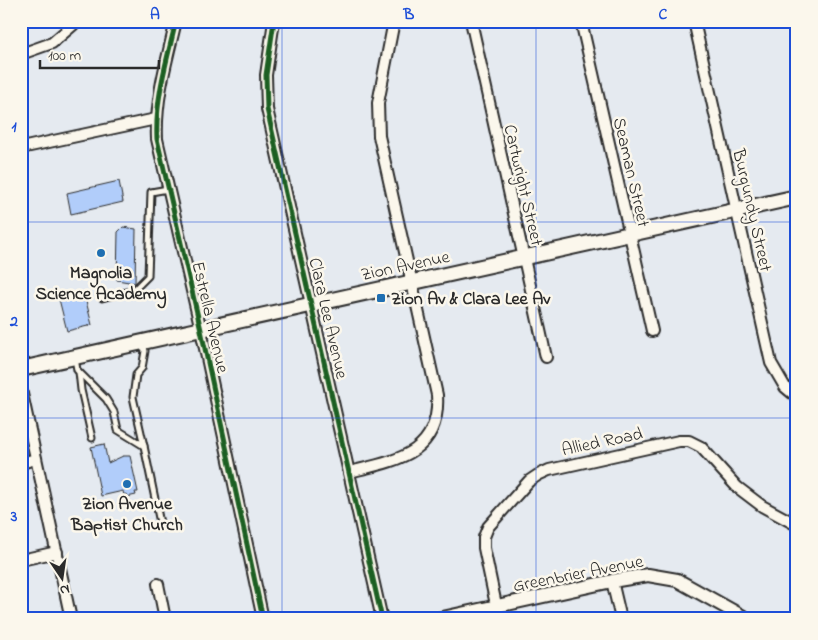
<svg xmlns="http://www.w3.org/2000/svg" width="818" height="640" font-family="'Indie Flower',sans-serif">
<style>
.building{fill:#b1cdfa;stroke:#2b2b2b}
.lines{fill:none;stroke-linecap:round;stroke-linejoin:round}
.service-casing{stroke:#2b2b2b;stroke-width:9}
.minor-casing{stroke:#2b2b2b;stroke-width:14}
.tertiary-casing{stroke:#2b2b2b;stroke-width:16}
.secondary-casing{stroke:#2b2b2b;stroke-width:18}
.service{stroke:#fbf7ec;stroke-width:5}
.minor{stroke:#fbf7ec;stroke-width:10}
.tertiary{stroke:#fbf7ec;stroke-width:12}
.secondary{stroke:#fbf7ec;stroke-width:14}
.cycleway-casing{stroke:#fbf7ec;stroke-width:8}
.cycleway{stroke:#1b5e20;stroke-width:5}
.grid{fill:none;stroke:#1d4ed8;stroke-width:1;stroke-opacity:0.55}
.poi-dot{fill:#1f6fb2;stroke:#fbf7ec;stroke-width:2}
.labels{text-anchor:middle;stroke-width:5;stroke-linejoin:round;paint-order:stroke}
.street-label{font-size:18px;fill:#2b2b2b;stroke:#fbf7ec}
.poi-label{font-size:18px;font-weight:bold;fill:#2b2b2b;stroke:#fbf7ec}
.neatline{fill:none;stroke:#1d4ed8;stroke-width:2}
.grid-label{font-size:16px;text-anchor:middle;font-weight:bold;fill:#1d4ed8}
</style>
<rect width="100%" height="100%" fill="#e5eaf0"/>
<filter id="ink" filterUnits="userSpaceOnUse"><feTurbulence type="fractalNoise" baseFrequency=".02" numOctaves="2"/><feDisplacementMap in="SourceGraphic" scale="10" xChannelSelector="R" yChannelSelector="G"/><feConvolveMatrix kernelMatrix="1 2 1 2 8 2 1 2 1" color-interpolation-filters="sRGB"/></filter>
<g filter="url(#ink)">
<g class="building">
<path d="M119,181L123,202L71,214L67,193Z"/>
<path d="M123,227L136,229L135,283L117,280L118,232Z"/>
<path d="M84,293L92,325L67,331L59,299Z"/>
<path d="M104,444L108,463L123,456H130L138,492H135L136,495L127,497L126,494L124,495L123,491L101,496L91,447Z"/>
</g>
<g class="lines">
<defs>
<g id="service">
<path d="M102,298L134,290L148,276L151,192L168,189"/>
<path d="M75,358L77,370L106,399L114,412L118,430L144,446L133,397L136,375L142,368L145,351L143,343"/>
<path d="M79,372L81,390L92,438"/>
<path d="M144,446L160,523"/>
</g>
<g id="minor">
<path d="M176,21C167,60 155,99 157,139L201,330L263,619"/>
<path d="M274,21L266,75L267,109L382,619"/>
<path d="M471,21L546,357"/>
<path d="M581,21L652,331"/>
<path d="M694,21L771,363L785,387L797,397"/>
<path d="M21,54L52,43L73,25L74,21"/>
<path d="M21,148L156,119"/>
<path d="M21,389L71,619"/>
<path d="M21,463L36,459"/>
<path d="M349,472C394,461 441,455 437,395L379,136L378,103L394,21"/>
<path d="M21,560L57,552"/>
<path d="M612,581L621,619"/>
<path d="M158,584L165,619"/>
<path d="M499,619L484,548V537L488,527L529,481L538,475L549,470L679,441H689L701,447L737,487L762,506L797,525"/>
</g>
<path id="tertiary" d="M438,619L612,581L648,575L677,580L747,619"/>
<path id="secondary" d="M21,369L797,197"/>
</defs>
<use href="#service" class="service-casing"/>
<use href="#minor" class="minor-casing"/>
<use href="#tertiary" class="tertiary-casing"/>
<use href="#secondary" class="secondary-casing"/>
<use href="#service" class="service"/>
<use href="#minor" class="minor"/>
<use href="#tertiary" class="tertiary"/>
<use href="#secondary" class="secondary"/>
<defs>
<g id="cycleway">
<path d="M176,21C167,60 155,99 157,139L201,330L263,619"/>
<path d="M274,21L266,75L267,109L382,619"/>
</g>
</defs>
<use href="#cycleway" class="cycleway-casing"/>
<use href="#cycleway" class="cycleway"/>
</g>
</g>
<path class="grid" d="M282,21V619M536,21V619M21,222H797M21,418H797"/>
<g class="poi-dot">
<circle cx="101" cy="253" r="5"/>
<rect x="376" y="293" width="10" height="10" rx="2.5"/>
<circle cx="127" cy="484" r="5"/>
</g>
<g class="labels">
<g class="street-label">
<text transform="translate(632 172) rotate(77)" y="6">Seaman Street</text>
<text transform="translate(524 185) rotate(77)" y="6">Cartwright Street</text>
<text transform="translate(753 210) rotate(77)" y="6">Burgundy Street</text>
<text transform="translate(405 265) rotate(-12)" y="6">Zion Avenue</text>
<text transform="translate(211 317) rotate(77)" y="6">Estrella Avenue</text>
<text transform="translate(329 318) rotate(77)" y="6">Clara Lee Avenue</text>
<text transform="translate(602 441) rotate(-12)" y="6">Allied Road</text>
<text transform="translate(578 573) rotate(-11)" y="6">Greenbrier Avenue</text>
</g>
<g class="poi-label">
<text x="101" y="278">Magnolia<tspan x="101" dy="21">Science Academy</tspan></text>
<text x="391" y="304" text-anchor="start">Zion Av &amp; Clara Lee Av</text>
<text x="127" y="509">Zion Avenue<tspan x="127" dy="21">Baptist Church</tspan></text>
</g>
</g>
<rect width="818" height="640" fill="none" stroke="#fbf7ec" stroke-width="55"/>
<g transform="translate(62 578) rotate(167)" stroke="#fbf7ec" stroke-width="4" paint-order="stroke">
<path d="M0-4L9 19L0 12L-9 19Z" fill="#2b2b2b"/>
<text y="-8" font-size="14" font-weight="bold" text-anchor="middle" fill="#2b2b2b">N</text>
</g>
<path d="M40 60v8h119v-8" fill="none" stroke="#2b2b2b" stroke-width="2.5"/>
<text x="48" y="60" font-size="15" fill="#2b2b2b" stroke="#fbf7ec" stroke-width="4" paint-order="stroke">100 m</text>
<rect x="28" y="28" width="762" height="584" class="neatline"/>
<g class="grid-label">
<text x="155" y="19">A</text>
<text x="409" y="19">B</text>
<text x="663" y="19">C</text>
<text x="14" y="131">1</text>
<text x="14" y="326">2</text>
<text x="14" y="521">3</text>
</g>
</svg>
